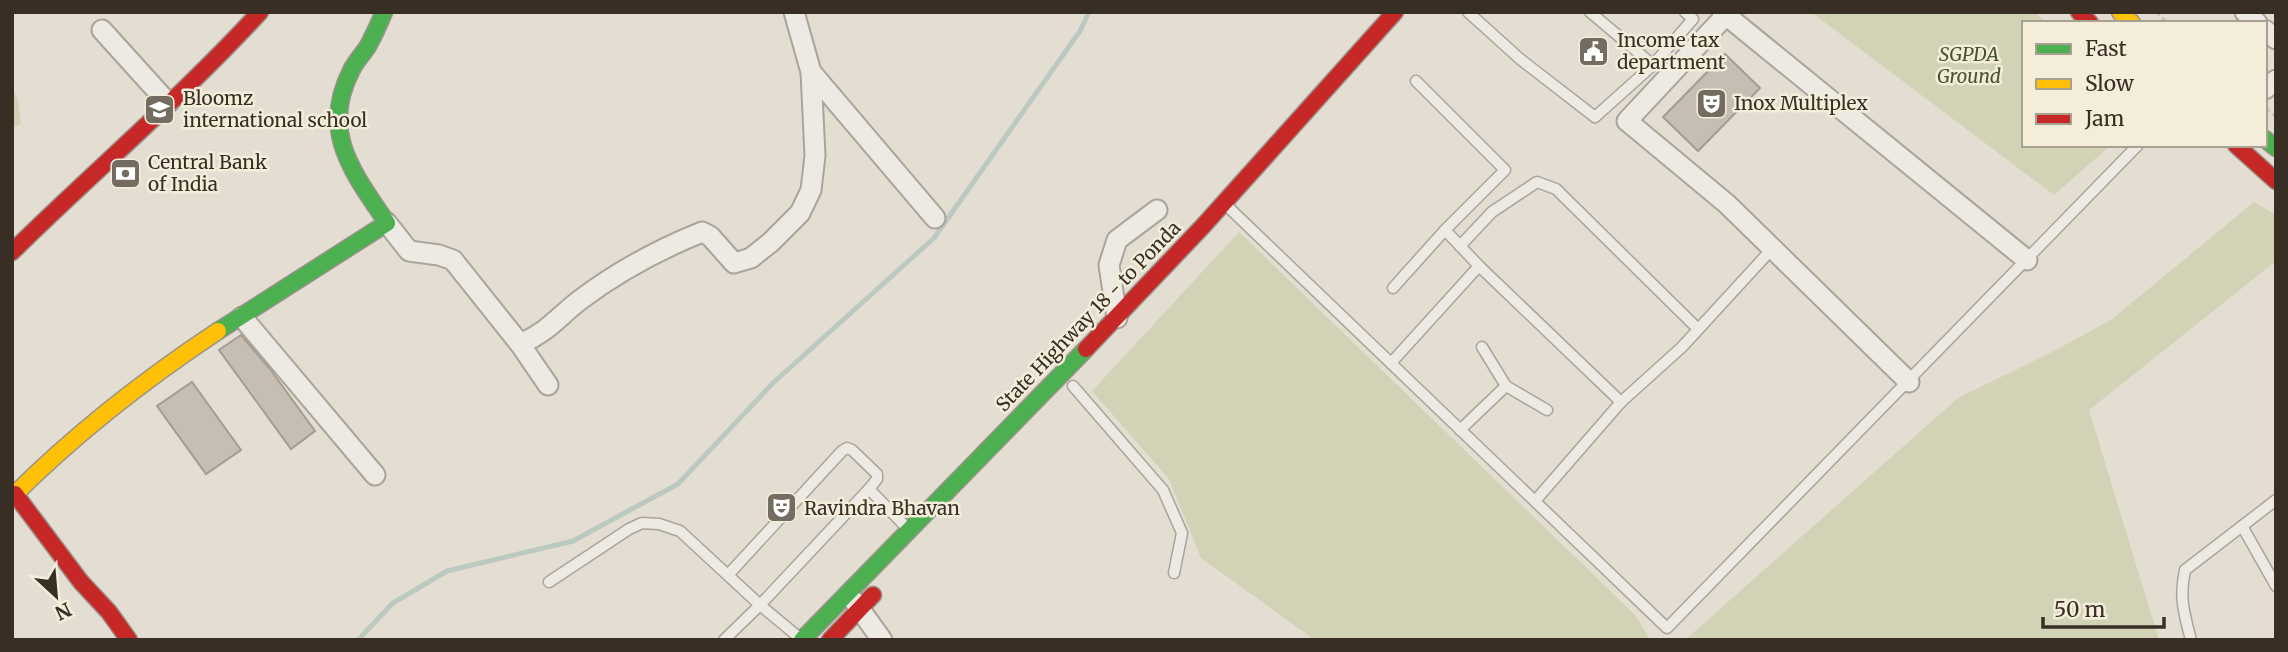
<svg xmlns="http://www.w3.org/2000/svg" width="2288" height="652" font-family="Merriweather,serif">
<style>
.green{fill:#d1d2b6}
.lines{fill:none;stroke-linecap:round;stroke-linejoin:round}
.stream{stroke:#bcc9c1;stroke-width:5}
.building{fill:#c7beb3;stroke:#a49b91;stroke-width:2}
.lane-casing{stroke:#aaa49a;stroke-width:13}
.street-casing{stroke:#aaa49a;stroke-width:23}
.fast-casing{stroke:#99938a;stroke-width:19}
.slow-casing{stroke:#99938a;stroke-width:19}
.jam-casing{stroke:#99938a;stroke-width:19}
.path{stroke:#c5c1b9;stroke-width:2.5;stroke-dasharray:5 3.5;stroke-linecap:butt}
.lane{stroke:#eceae3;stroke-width:10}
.street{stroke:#eceae3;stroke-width:19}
.fast{stroke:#4caf50;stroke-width:16}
.slow{stroke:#ffc107;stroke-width:16}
.jam{stroke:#c62828;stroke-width:16}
.labels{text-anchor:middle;stroke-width:5;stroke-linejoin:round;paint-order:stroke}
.poi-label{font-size:19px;fill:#382e23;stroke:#f3edda;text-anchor:start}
.park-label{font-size:19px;font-style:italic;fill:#47532c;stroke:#f3edda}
.street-label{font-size:19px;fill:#382e23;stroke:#f3edda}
</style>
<rect width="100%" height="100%" fill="#e4ded2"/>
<g class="green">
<path d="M1811,12H2034L2047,23H2024V145H2111L2054,195Z"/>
<path d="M12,89L18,99L21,124L12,128Z"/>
<path d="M2254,202L2276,215V261L2089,410L2159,640H1685L1958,398L2052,352L2111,320Z"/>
<path d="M1239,232L1635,615L1650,640H1315L1201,558L1169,479L1092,391Z"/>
</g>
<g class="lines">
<path class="stream" d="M358,640L393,603L447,571L573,541L678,484L773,383L934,238L1080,31L1089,12"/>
</g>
<g class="building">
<path d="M1725,54L1760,88L1698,151L1663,117Z"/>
<path d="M241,335L270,369L315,431L291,449L219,350Z"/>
<path d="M192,382L241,450L206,474L157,406Z"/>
</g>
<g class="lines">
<defs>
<g id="lane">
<path d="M1468,12L1520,59L1595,117L1653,65"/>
<path d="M1590,12L1653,65L1693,19L1685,12"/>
<path d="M1416,81L1505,170L1445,230"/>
<path d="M1225,204L1667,628L2138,145"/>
<path d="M1460,246L1492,212L1537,182L1556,189L1698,329"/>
<path d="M1393,288L1445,230L1479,266"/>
<path d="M1482,347L1506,386"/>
<path d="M1391,363L1479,266L1621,402"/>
<path d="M1073,386L1163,490L1182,533L1174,573"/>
<path d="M1460,430L1506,386L1547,410"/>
<path d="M869,489L908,529"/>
<path d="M1535,501L1621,402L1682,347L1771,250"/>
<path d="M2242,526L2276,586"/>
<path d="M549,582L629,529L642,523L659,524L680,531L760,605L801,639"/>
<path d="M724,640L760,605L869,489L877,479V474L852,450L847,448L842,451L728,575"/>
<path d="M2191,640C2184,613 2179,598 2185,570L2276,500"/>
</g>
<g id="street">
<path d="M1722,12L2027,260"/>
<path d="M2245,12L2257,23"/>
<path d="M1726,15L1627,121L1727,204L1909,382"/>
<path d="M102,30L168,103"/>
<path d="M2265,30L2276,39"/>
<path d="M811,72L935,218"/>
<path d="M2265,89L2276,80"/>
<path d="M387,223L409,251L439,255L453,260L520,344C548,332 558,317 580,300C617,272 660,249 702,232L710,236L734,263L751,258L771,242L800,213L811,190L815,156L811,72L794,12"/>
<path d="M242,317L375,475"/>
<path d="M1117,318L1109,265L1117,240L1157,210"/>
<path d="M520,344L548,385"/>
<path d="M854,601L882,640"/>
</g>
<g id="fast">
<path d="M2265,139L2276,148"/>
<path d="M218,331L387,223C353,172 319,132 352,69C356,61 363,54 368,46C374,35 379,24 384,12"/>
<path d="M802,640L1086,349"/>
</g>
<g id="slow">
<path d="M2120,12L2132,23"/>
<path d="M12,497C75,434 144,380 218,331"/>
</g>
<g id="jam">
<path d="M2079,12L2090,23"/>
<path d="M2236,145L2276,181"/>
<path d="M12,252C94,171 182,97 260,12"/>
<path d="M1086,349L1204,225L1395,12"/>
<path d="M15,494L81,582L109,612L129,640"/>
<path d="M830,640L873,595"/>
</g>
</defs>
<use href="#lane" class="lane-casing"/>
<use href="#street" class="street-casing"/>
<use href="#fast" class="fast-casing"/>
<use href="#slow" class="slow-casing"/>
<use href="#jam" class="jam-casing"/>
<g class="path">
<path d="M2156,12L2168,23"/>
<path d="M2266,108L2276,117"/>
</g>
<use href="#lane" class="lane"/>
<use href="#street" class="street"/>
<use href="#fast" class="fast"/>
<use href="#slow" class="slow"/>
<use href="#jam" class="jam"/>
</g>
<defs>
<symbol id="civic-square" viewBox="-11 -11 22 22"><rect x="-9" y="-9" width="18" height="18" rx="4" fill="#746c60" stroke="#f3edda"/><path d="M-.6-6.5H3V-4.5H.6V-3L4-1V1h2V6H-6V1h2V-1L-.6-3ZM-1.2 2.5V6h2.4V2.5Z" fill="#fff"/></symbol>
<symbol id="theatre-square" viewBox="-11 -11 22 22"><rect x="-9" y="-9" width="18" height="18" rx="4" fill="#746c60" stroke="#f3edda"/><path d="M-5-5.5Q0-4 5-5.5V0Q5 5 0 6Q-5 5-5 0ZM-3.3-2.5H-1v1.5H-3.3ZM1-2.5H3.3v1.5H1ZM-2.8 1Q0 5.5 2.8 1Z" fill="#fff"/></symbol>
<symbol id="school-square" viewBox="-11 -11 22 22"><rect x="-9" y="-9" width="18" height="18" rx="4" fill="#746c60" stroke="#f3edda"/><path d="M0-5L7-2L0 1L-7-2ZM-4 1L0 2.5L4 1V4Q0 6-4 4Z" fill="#fff"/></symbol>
<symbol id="bank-square" viewBox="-11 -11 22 22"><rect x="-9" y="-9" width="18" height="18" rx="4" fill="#746c60" stroke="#f3edda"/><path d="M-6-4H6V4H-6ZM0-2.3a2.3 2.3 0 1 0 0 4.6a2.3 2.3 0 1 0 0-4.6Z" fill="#fff"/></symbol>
</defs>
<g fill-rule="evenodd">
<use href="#civic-square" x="1576" y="34" width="35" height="35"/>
<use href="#theatre-square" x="1694" y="86" width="35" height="35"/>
<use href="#school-square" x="142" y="92" width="35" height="35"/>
<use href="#bank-square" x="108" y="156" width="35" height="35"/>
<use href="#theatre-square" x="764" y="490" width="35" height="35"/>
</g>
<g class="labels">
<g class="poi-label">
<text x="1617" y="47">Income tax<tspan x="1617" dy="22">department</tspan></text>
<text x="183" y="105">Bloomz<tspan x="183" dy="22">international school</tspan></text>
<text x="1734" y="110">Inox Multiplex</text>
<text x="148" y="169">Central Bank<tspan x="148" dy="22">of India</tspan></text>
<text x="804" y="515">Ravindra Bhavan</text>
</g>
<g class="park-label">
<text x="1969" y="61">SGPDA<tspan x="1969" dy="22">Ground</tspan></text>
</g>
<g class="street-label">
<text transform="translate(1088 316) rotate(-46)" y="7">State Highway 18 - to Ponda</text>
</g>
</g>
<rect width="2288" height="652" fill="none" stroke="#382e23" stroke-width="28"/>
<rect x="2022" y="21" width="245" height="126" fill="#f3edda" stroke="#a8a191" stroke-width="2"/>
<rect x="2036" y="44" width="35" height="10" fill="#4caf50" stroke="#a8a191" stroke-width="2"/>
<text x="2085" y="56" font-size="21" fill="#382e23">Fast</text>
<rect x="2036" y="79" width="35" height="10" fill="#ffc107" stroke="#a8a191" stroke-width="2"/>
<text x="2085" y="91" font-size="21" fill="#382e23">Slow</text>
<rect x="2036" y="114" width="35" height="10" fill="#c62828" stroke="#a8a191" stroke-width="2"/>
<text x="2085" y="126" font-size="21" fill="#382e23">Jam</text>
<g transform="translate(56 596) rotate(154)" stroke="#f3edda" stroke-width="5" paint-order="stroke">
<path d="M0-5L12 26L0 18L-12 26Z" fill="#382e23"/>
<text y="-10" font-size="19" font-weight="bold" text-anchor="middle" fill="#382e23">N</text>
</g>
<path d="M2043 617v10h121v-10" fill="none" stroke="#382e23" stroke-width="3.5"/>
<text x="2054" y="617" font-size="21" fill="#382e23" stroke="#f3edda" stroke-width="5" paint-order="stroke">50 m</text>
</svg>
